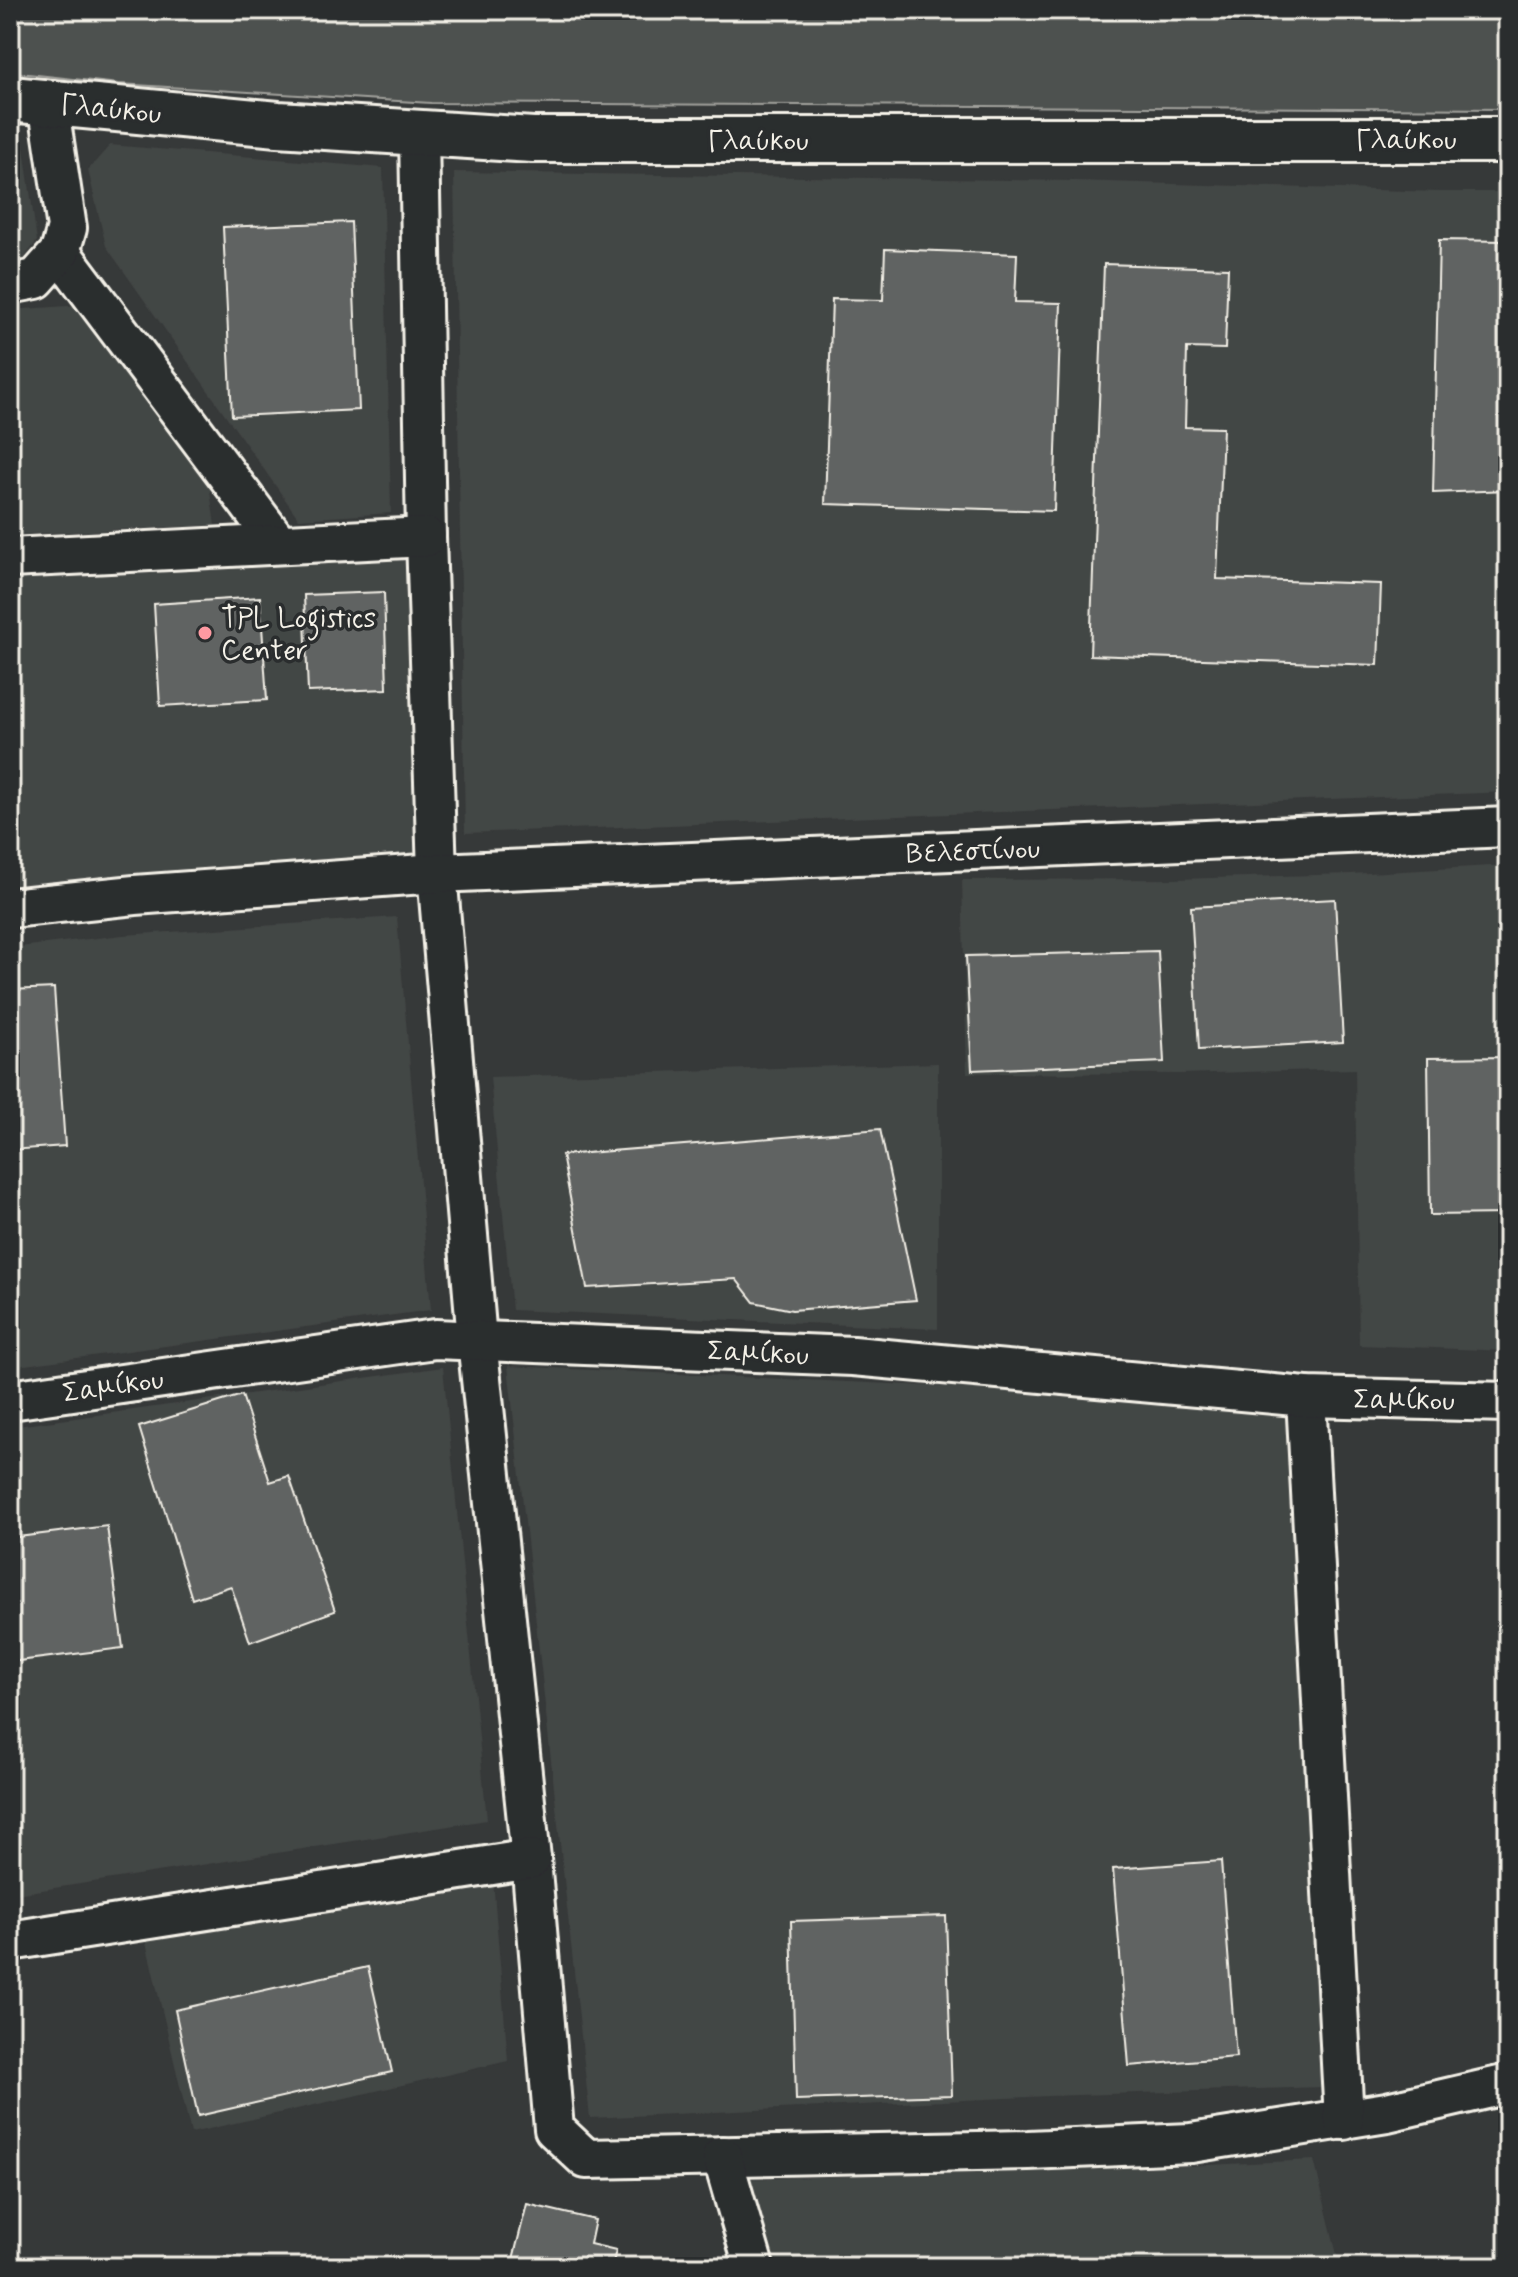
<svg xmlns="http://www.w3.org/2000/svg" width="1518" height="2277" font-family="Mynerve,sans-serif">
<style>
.built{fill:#434645}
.green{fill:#4e514f;stroke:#a1a19c;stroke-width:2}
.building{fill:#616362;stroke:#f4f1e8;stroke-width:2}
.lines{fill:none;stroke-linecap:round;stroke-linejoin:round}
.street-casing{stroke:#f4f1e8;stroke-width:44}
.primary-casing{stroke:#f4f1e8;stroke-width:50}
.street{stroke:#2a2d2e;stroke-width:38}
.primary{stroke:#2a2d2e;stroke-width:44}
.poi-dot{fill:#ff9aa2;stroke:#2a2d2e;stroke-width:3}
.labels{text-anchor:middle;stroke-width:7;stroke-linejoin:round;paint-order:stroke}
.street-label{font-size:28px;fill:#f4f1e8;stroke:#2a2d2e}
.poi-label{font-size:28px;fill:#f4f1e8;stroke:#2a2d2e;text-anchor:start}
</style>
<rect width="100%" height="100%" fill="#363939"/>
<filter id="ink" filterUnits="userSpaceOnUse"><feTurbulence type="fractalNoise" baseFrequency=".0125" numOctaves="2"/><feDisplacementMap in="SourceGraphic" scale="16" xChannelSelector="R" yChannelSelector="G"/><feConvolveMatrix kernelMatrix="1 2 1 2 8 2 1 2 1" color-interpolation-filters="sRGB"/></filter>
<g filter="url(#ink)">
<g class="built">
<path d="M10,119L20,120L37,241L18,266H10Z"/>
<path d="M110,145L383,168L391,513L299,519L106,246L88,170Z"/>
<path d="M454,172L1075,181L1439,192H1508V792L465,833Z"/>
<path d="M82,305L208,477L215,525L10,535V310Z"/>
<path d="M426,537L437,873L10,913V558Z"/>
<path d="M1508,865V1351L1359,1345L1355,1069L1180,1074L967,1073L962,880L1175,879L1350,874Z"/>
<path d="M397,917L431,1310L10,1367V948L123,935Z"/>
<path d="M938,1063V1329L512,1310L490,1077Z"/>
<path d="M508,1366L1289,1403L1322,2087L1048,2096L590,2118Z"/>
<path d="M443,1367L487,1820L10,1895V1427Z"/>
<path d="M493,1880L508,2061L191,2133L145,1938Z"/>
<path d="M1314,2160L1340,2267H764L744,2179L1186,2166Z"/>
</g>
<path class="green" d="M10,10H1508V109L431,103L119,84L10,72Z"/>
<g class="building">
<path d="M351,222L359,410L232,416L223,227Z"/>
<path d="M1439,240L1508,241V490L1433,493Z"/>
<path d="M885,249L1017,254L1015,302L1061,303L1054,511L825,504L832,299L883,300Z"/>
<path d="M1104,264L1228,268L1225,349L1187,348L1185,427L1223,428L1217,579L1381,584L1378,665L1090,655Z"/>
<path d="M384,592L387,689L308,692L304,595Z"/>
<path d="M260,597L267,700L160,706L154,604Z"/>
<path d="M1335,899L1343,1042L1199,1050L1191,907Z"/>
<path d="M1158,951L1164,1062L972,1070L966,956Z"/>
<path d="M54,988L65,1146L10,1150V990Z"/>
<path d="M1508,1057V1214L1430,1215L1428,1058Z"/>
<path d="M880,1129L916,1300L792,1310L754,1302L736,1279L587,1288L562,1155Z"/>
<path d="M242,1395L270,1482L289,1476L335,1611L250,1642L231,1586L192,1599L139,1427Z"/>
<path d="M107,1526L123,1648L10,1662V1538Z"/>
<path d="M1221,1861L1236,2057L1129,2066L1113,1869Z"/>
<path d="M946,1916L952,2095L796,2100L791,1921Z"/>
<path d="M368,1967L392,2072L198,2116L175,2010Z"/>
<path d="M527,2204L595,2220L590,2244L616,2250L612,2267H511Z"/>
</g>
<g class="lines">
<defs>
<g id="street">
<path d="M419,133L426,537L437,873L477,1340L531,1859L554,2129L586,2159L1028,2150L1191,2143L1387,2112L1508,2084"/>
<path d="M60,252L279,544"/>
<path d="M10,284L36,279L60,252L67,228L48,102"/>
<path d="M10,558L426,537"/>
<path d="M10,908L135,895L437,873L1508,827"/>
<path d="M1306,1397L1344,2120"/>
<path d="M10,1400L435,1339L853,1356L1306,1397L1508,1402"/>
<path d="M10,1941L531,1859"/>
<path d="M722,2156L754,2267"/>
</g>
<path id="primary" d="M10,99L278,124L533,140H1508"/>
</defs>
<use href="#street" class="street-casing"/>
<use href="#primary" class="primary-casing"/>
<use href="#street" class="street"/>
<use href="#primary" class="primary"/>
</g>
</g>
<circle class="poi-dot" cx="205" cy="633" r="8"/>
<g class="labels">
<g class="street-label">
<text transform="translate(111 108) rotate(6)" y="10">Γλαύκου</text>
<text x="1406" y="149">Γλαύκου</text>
<text x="758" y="150">Γλαύκου</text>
<text transform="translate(973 850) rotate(-2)" y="10">Βελεστίνου</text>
<text transform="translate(758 1352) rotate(3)" y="10">Σαμίκου</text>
<text transform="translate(113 1385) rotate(-8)" y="10">Σαμίκου</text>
<text transform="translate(1404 1399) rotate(1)" y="10">Σαμίκου</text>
</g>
<g class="poi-label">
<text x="221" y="627">TPL Logistics<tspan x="221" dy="32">Center</tspan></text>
</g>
</g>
<rect width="1518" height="2277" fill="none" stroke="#2a2d2e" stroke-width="40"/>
<rect x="20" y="20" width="1478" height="2237" fill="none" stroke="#f4f1e8" stroke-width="3" filter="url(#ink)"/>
</svg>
